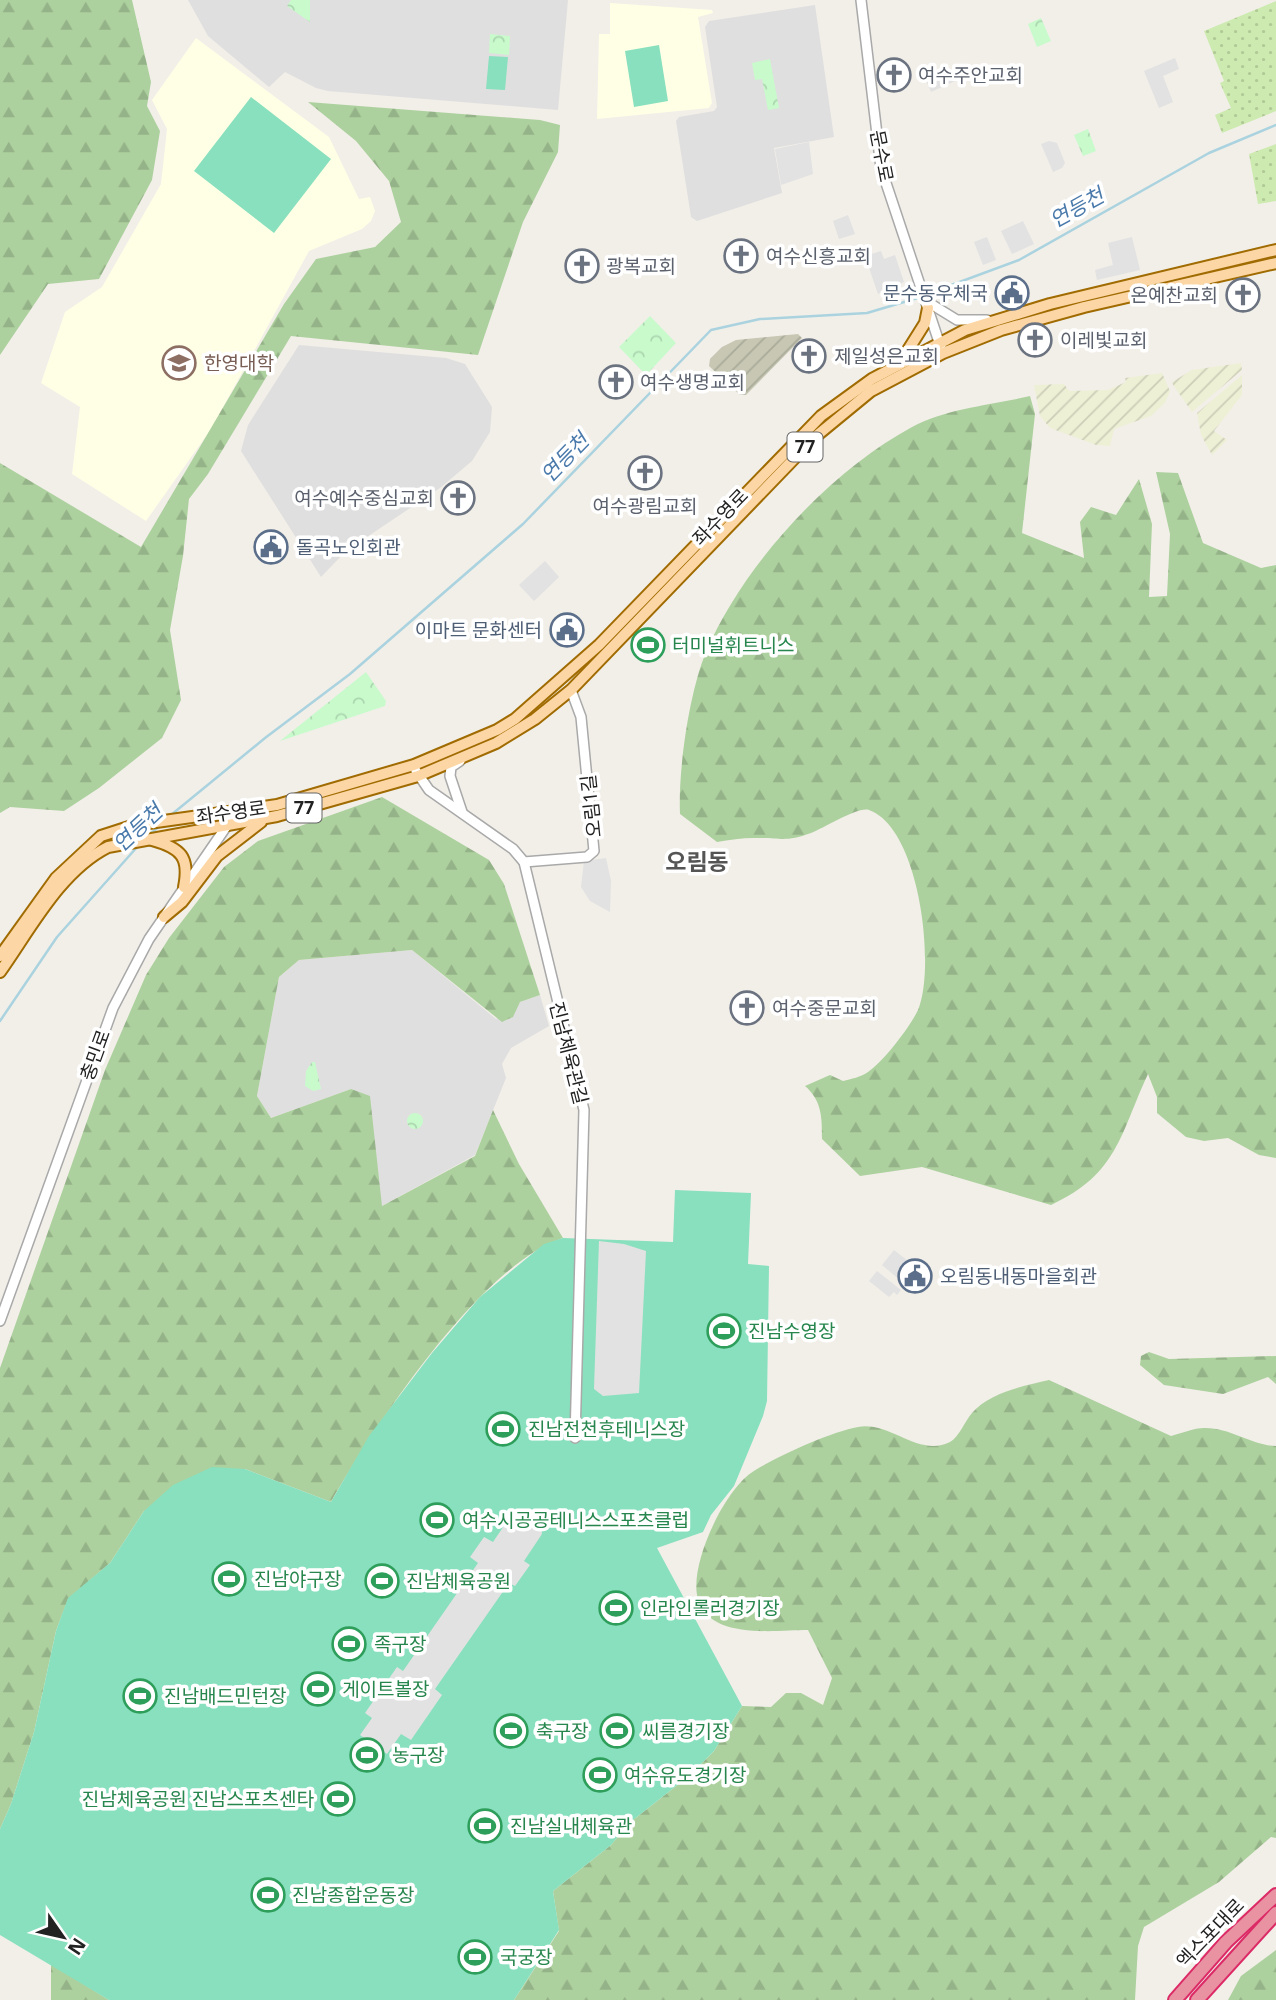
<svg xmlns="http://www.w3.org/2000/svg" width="1276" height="2000" font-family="'Open Sans','Noto Sans KR',sans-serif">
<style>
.residential{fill:#e0dfdf}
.education{fill:#ffffe5}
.construction{fill:url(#construction-furrows)}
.farmland{fill:url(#farmland-furrows)}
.grass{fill:url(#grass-dots)}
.forest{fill:url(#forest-firs)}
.park{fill:url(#park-crowns)}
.pitch{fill:#88e0be}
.parking{fill:#e2e2e2}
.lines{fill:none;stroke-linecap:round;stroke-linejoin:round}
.stream{stroke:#aad3df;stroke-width:2.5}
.minor-casing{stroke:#a9a9a9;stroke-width:12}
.major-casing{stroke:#a06b00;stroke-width:14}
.highway-casing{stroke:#dc2a67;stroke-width:16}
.minor{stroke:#fff;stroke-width:9}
.major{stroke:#fcd6a4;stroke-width:10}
.highway{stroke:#e892a2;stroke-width:12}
.labels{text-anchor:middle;stroke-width:7;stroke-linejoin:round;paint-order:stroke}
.shield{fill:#fff;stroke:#646464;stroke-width:2}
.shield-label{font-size:18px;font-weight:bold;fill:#222}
.worship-label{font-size:19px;fill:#5b616d;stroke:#fff;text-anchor:start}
.street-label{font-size:19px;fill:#222;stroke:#fff}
.service-label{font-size:19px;fill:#4e5e75;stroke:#fff;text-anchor:end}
.education-label{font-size:19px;fill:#785e54;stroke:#fff;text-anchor:start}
.leisure-label{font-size:19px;fill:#27864d;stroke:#fff;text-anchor:start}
.water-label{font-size:21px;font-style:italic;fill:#4a7aab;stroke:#fff}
.quarter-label{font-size:23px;font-weight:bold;fill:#555;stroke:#fff}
</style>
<defs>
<pattern id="construction-furrows" width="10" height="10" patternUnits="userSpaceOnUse" patternTransform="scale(1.75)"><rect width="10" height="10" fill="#c7c7b4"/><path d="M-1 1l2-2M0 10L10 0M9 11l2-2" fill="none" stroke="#abab9a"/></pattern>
<pattern id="farmland-furrows" width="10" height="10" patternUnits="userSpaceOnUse" patternTransform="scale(1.75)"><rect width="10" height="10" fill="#eef0d5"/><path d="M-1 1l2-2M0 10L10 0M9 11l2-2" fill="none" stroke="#ccceb7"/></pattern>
<pattern id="grass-dots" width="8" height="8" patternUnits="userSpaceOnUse" patternTransform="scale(1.75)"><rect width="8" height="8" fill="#cdebb0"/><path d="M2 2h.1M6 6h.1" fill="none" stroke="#b0c997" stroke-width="1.8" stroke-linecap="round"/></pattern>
<pattern id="forest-firs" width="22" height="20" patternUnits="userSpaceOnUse" patternTransform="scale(1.75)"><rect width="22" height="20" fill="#add19e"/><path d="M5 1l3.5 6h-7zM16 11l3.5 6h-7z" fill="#95b388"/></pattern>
<pattern id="park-crowns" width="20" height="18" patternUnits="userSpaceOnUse" patternTransform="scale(1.75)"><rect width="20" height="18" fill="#c8facc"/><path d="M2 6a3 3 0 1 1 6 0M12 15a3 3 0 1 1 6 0" fill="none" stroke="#acd6af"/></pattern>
</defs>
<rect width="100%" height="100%" fill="#f2efe9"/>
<g class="residential">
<path d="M188,0H568L558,110L328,91L316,88L285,72L269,87L208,36Z"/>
<path d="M815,5L834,137L774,148L782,193L697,221L691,217L676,121L679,117L714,111L717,107L705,27L709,21Z"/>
<path d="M299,345L446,358L465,364L492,407L490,432L472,461L440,488L346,551L321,577L241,451L248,425Z"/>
<path d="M412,950L496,1019L515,1009L520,1002L540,995L549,1026L511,1048L502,1064L506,1078L475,1155L382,1206L351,1089L271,1118L257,1096L279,977L299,960Z"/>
</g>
<g class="education">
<path d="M610,3L712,10L713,13L698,17L712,103L709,108L597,119L599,34H610Z"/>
<path d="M196,38L329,137L359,199L370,197L375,211L371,221L362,229L309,251L211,429L146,521L72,474L80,407L41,383L65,312L102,287L161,184L167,129L152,100Z"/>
</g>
<path class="construction" d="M798,334L802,338L746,395H740L709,366L710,359L722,347L736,340Z"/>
<g class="farmland">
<path d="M1241,363L1242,370L1192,412L1173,385L1172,382L1192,370Z"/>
<path d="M1162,373L1170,391L1165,403L1151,416L1114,429L1110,446L1096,445L1050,428L1040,416L1034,385L1064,384L1069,391L1108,390L1126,382L1125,378Z"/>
<path d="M1242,375V395L1214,431L1227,440L1212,455L1201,435L1197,413Z"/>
</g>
<g class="grass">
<path d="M1276,1V111L1222,133L1215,115L1231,108L1220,83L1224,81L1204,31Z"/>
<path d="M1276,144V201L1258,204L1249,154Z"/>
</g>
<g class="forest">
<path d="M0,0H132L151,82L147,106L160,131L152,180L99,279L48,284L0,355Z"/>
<path d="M308,102L540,120L560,125L558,152L523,222L478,355L291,336L208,474L189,499L183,556L170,630L181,700L162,738L99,788L64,811L10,807L0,813V463L141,547L284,304L316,259L375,247L401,222L389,181L356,141Z"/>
<path d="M1030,396L1035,414L1022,533L1084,558L1080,522L1091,507L1116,515L1139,479L1152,524L1149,597L1167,596L1170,534L1156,472L1178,473L1203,543L1261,568L1276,565V1158L1259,1155L1228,1138L1204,1141L1186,1137L1157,1113V1097L1148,1074C1120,1134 1118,1174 1051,1205L922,1167L860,1176L822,1139C822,1117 822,1101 805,1086L830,1075L843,1081C851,1079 861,1077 868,1072C883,1062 910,1027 918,1010C936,967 920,828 869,810C859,806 824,828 811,833C784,843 780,837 754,838C742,838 729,840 717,842L680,814C678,770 689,693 706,652C744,564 829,472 912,427C947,408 992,405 1030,396Z"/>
<path d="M382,797L489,860L504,884L540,995L520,1002L513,1017L502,1022L412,950L299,960L279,977L257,1096L271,1118L351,1089L370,1096L382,1206L475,1156L493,1110L519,1164L563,1238C480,1265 374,1427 331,1502L245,1469L144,1511L110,1563L68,1599L56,1631L34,1732L11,1804L0,1829V1368L105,1070L146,975L169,938L224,867L258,841Z"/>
<path d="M1149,1352L1169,1359L1276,1356V1384L1268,1377L1223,1394L1164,1385L1140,1365L1141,1356Z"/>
<path d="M1049,1380L1171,1436C1182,1433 1194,1428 1204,1428C1229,1427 1251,1445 1276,1446V1838L1271,1837L1219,1882L1144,1927L1138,1946L1135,2000H514L559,1931L553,1891L611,1845L628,1824L690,1775L714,1751L742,1706L771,1707L786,1693H801L823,1705L832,1678L808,1630C774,1630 706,1641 697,1595C691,1561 724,1492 751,1473C775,1457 830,1432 858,1427C890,1421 919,1458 950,1442C959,1437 965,1421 972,1413C990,1392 1024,1386 1049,1380Z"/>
<path d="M1276,1950V2000H1228L1241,1976Z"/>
<path d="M51,1964L109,2000H51Z"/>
</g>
<g class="park">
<path d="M291,0H310V22L287,6Z"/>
<path d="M1041,18L1051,41L1037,47L1028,24Z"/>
<path d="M490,34L510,36L509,55L489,53Z"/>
<path d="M770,59L779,108L768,110L762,79L755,80L752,63Z"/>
<path d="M1088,129L1096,151L1083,156L1074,135Z"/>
<path d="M650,316L676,343L648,373L643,372L619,347Z"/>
<path d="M366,672L386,701L385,706L280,741Z"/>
<path d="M312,1062H315L321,1089L313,1091L305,1086L306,1071Z"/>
<circle cx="415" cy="1121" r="8"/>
</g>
<g class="pitch">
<path d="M659,45L668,101L634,107L625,51Z"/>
<path d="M489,56L508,57L505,90L486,89Z"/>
<path d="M251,97L331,159L274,233L194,171Z"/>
<path d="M675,1190L751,1193L748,1264L769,1266L767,1401L763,1416L734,1486L711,1515L703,1532L657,1548L742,1706L714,1751L690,1775L628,1824L611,1845L553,1891L559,1930L514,2000H109L0,1935V1829L11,1804L34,1732L56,1631L68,1598L110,1563L144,1511L173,1485L212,1467L245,1469L331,1502L369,1436L432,1353L480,1297L544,1244L563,1238L673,1242Z"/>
</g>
<g class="parking">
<path d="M1175,58L1179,69L1163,76L1173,102L1159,108L1144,71Z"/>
<path d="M949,68L955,81L931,92L925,78Z"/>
<path d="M1049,141L1057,143L1065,163L1062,168L1053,172L1041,144Z"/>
<path d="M809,142L813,174L781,185L775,149Z"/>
<path d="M848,215L855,234L839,239L833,221Z"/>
<path d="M1023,221L1034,244L1012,254L1001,231Z"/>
<path d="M987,237L996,260L983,265L974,242Z"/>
<path d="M1132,237L1140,270L1097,280L1095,270L1113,265L1108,243Z"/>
<path d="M881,251L884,259L895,255L904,282L878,294L865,256Z"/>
<path d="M545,561L559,577L534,601L519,585Z"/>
<path d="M606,858L611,881L610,912L590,901L581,887L584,861Z"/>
<path d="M599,1241L624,1244L646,1251L639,1393L603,1396L594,1389Z"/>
<path d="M894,1250L913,1265L901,1281L882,1265Z"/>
<path d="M877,1271L901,1290L897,1295L894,1292L889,1297L869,1281Z"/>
<path d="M512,1514H522L541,1527L542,1534L524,1561L530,1565L515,1586L509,1583L435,1689L442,1695L411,1740L401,1734L387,1754L360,1735L372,1718L365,1713L397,1667L403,1671L478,1563L470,1557L484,1537L493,1542Z"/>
</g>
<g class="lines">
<g class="stream">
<path d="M927,294L1019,260L1209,153L1276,125"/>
<path d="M171,815L265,738L350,674L523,524L711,330L760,319L867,313L921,297"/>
<path d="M150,834L161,825"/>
<path d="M0,1021L57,937L138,846"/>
</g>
<defs>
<g id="minor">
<path d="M861,0L881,168L941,348"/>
<path d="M926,301L957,320H987"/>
<path d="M460,761L451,767L450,776L462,812"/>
<path d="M416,771L429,790L513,849L524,862L584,1110L575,1438"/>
<path d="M524,862L587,857L594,851L581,717L571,690"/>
<path d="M0,1321L113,1008L149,939L237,811"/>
</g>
<g id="major">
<path d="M903,358L925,323L928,308"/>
<path d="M152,840C181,848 190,857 184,887"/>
<path d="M164,917L182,902L217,856L261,822"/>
<path d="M0,956L56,878L101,836L135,825L277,805L414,765L497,730L515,719L599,645L821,416L872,379L965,330L1050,304L1276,250"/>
<path d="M0,972C30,930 60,871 108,847L277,816L418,776L496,743L535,719L571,690L815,437L871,391L943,353L1001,330L1084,307L1276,263"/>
</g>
<g id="highway">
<path d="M1175,2000L1226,1942L1276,1895"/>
<path d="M1197,2000L1276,1913"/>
</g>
</defs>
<use href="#minor" class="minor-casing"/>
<use href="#major" class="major-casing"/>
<use href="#highway" class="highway-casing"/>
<use href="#minor" class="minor"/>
<use href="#major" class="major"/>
<use href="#highway" class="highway"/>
</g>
<defs>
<symbol id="church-ring" viewBox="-11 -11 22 22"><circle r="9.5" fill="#fff" stroke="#6b7280" stroke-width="1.5"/><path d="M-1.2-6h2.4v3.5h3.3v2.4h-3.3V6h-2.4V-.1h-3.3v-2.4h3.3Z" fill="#6b7280"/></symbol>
<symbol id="civic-ring" viewBox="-11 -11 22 22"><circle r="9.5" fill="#fff" stroke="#5c6f8a" stroke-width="1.5"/><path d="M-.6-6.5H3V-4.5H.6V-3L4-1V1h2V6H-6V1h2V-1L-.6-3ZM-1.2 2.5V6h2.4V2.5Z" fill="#5c6f8a"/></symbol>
<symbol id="university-ring" viewBox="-11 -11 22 22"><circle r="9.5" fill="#fff" stroke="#8d6e63" stroke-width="1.5"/><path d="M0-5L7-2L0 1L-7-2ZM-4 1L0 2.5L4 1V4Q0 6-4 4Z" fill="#8d6e63"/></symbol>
<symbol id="stadium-ring" viewBox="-11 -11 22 22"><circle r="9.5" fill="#fff" stroke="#2e9e5b" stroke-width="1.5"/><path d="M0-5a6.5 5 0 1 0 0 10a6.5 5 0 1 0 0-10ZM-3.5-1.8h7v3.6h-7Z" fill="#2e9e5b"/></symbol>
</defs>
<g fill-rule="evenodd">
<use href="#church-ring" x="875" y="56" width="38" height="38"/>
<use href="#church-ring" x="722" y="237" width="38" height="38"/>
<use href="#church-ring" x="563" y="247" width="38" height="38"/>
<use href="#civic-ring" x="993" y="274" width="38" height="38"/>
<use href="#church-ring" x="1224" y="276" width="38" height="38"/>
<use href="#church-ring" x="1016" y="321" width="38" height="38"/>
<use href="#church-ring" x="790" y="337" width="38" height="38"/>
<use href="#university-ring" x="160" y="344" width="38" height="38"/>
<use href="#church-ring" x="597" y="363" width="38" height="38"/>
<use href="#church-ring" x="626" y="454" width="38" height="38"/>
<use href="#church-ring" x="439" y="479" width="38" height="38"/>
<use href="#civic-ring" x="252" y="528" width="38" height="38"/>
<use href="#civic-ring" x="548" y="611" width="38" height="38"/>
<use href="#stadium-ring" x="629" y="626" width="38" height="38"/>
<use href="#church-ring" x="728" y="989" width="38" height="38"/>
<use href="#civic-ring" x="896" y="1257" width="38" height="38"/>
<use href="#stadium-ring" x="705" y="1312" width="38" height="38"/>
<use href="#stadium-ring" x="484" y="1410" width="38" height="38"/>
<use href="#stadium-ring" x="418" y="1501" width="38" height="38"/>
<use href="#stadium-ring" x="210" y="1560" width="38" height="38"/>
<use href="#stadium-ring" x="363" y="1562" width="38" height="38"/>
<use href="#stadium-ring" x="597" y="1589" width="38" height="38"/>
<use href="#stadium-ring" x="330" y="1625" width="38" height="38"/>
<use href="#stadium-ring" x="299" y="1670" width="38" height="38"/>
<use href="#stadium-ring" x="121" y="1677" width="38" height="38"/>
<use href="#stadium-ring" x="492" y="1712" width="38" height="38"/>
<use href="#stadium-ring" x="598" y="1712" width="38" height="38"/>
<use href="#stadium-ring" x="348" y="1736" width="38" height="38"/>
<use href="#stadium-ring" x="581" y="1756" width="38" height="38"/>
<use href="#stadium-ring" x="319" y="1780" width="38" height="38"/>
<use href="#stadium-ring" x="466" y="1807" width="38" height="38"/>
<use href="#stadium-ring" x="249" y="1876" width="38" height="38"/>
<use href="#stadium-ring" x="456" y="1938" width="38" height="38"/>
</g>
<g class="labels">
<g class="shield">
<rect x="787.5" y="432.5" width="35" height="29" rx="5"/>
<rect x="286.5" y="793.5" width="35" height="29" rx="5"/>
</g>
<g class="shield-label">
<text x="805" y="453">77</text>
<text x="304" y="814">77</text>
</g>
<g class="worship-label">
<text x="918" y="82">여수주안교회</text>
<text x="766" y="263">여수신흥교회</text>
<text x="606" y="273">광복교회</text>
<text x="1218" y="302" text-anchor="end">온예찬교회</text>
<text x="1060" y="347">이레빛교회</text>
<text x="834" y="363">제일성은교회</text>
<text x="640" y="389">여수생명교회</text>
<text x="434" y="505" text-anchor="end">여수예수중심교회</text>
<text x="645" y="513" text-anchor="middle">여수광림교회</text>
<text x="772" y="1015">여수중문교회</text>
</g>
<g class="street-label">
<text transform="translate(882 156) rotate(79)" y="7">문수로</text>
<text transform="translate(720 517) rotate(-46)" y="7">좌수영로</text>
<text transform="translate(591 806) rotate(-96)" y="7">오림1길</text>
<text transform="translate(231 812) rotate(-8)" y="7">좌수영로</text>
<text transform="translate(569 1053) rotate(76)" y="7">진남체육관길</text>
<text transform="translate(95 1055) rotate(-70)" y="7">충민로</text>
<text transform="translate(1210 1933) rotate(-46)" y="7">엑스포대로</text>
</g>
<g class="service-label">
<text x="988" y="300">문수동우체국</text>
<text x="296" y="554" text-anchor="start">돌곡노인회관</text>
<text x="542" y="637">이마트 문화센터</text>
<text x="940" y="1283" text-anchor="start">오림동내동마을회관</text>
</g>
<g class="education-label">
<text x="204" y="370">한영대학</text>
</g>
<g class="leisure-label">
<text x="672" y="652">터미널휘트니스</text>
<text x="748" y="1338">진남수영장</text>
<text x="528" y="1436">진남전천후테니스장</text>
<text x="462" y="1527">여수시공공테니스스포츠클럽</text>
<text x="254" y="1586">진남야구장</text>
<text x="406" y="1588">진남체육공원</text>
<text x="640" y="1615">인라인롤러경기장</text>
<text x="374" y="1651">족구장</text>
<text x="342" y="1696">게이트볼장</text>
<text x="164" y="1703">진남배드민턴장</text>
<text x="536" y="1738">축구장</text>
<text x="642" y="1738">씨름경기장</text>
<text x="392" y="1762">농구장</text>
<text x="624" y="1782">여수유도경기장</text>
<text x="314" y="1806" text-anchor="end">진남체육공원 진남스포츠센타</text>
<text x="510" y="1833">진남실내체육관</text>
<text x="292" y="1902">진남종합운동장</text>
<text x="500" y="1964">국궁장</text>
</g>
<g class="water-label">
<text transform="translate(1077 208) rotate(-29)" y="7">연등천</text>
<text transform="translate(565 458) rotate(-46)" y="7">연등천</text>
<text transform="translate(138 828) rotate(-43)" y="7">연등천</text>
</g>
<g class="quarter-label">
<text x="697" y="870">오림동</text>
</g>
</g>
<g transform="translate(63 1937) rotate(124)" stroke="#ffffff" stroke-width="5" paint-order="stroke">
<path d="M0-5L12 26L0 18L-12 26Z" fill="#222222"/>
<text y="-10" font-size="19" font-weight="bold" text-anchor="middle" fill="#222222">N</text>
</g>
</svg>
